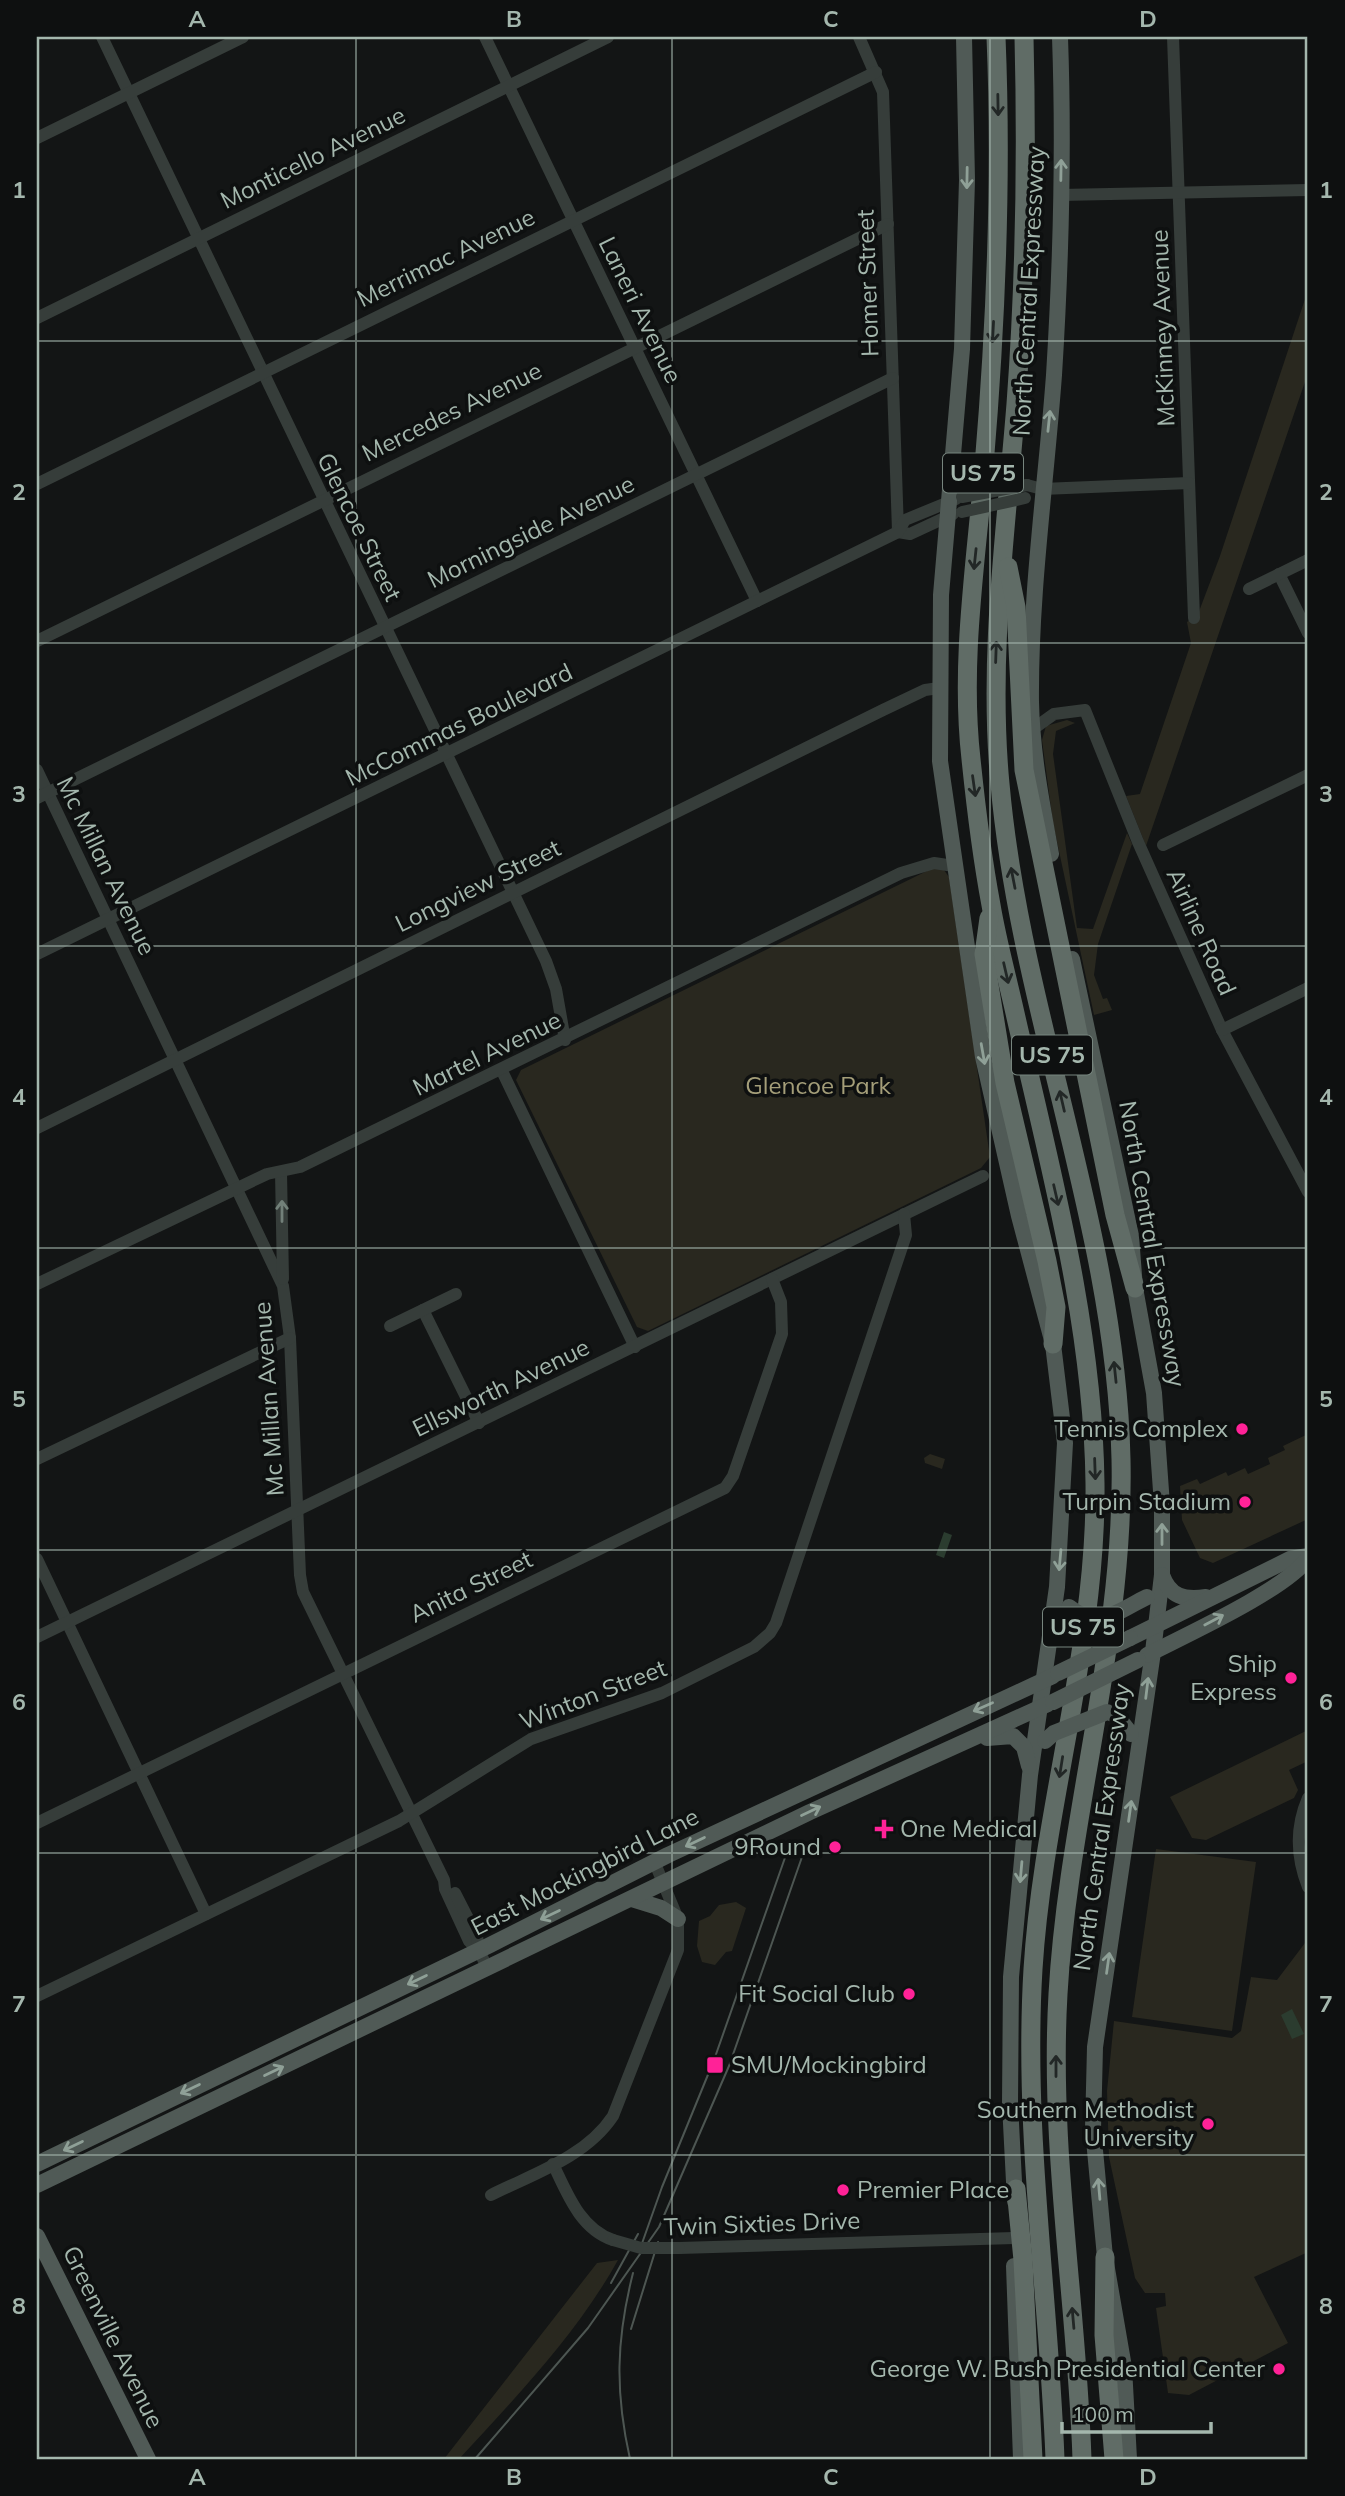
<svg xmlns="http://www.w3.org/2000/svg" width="1345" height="2496" font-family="Mulish,sans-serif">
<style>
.green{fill:#29281f}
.water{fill:#2b3c2f}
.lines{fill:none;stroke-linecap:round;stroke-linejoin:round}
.minor{stroke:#363d3a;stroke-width:12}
.major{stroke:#505a56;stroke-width:16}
.highway{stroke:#606c66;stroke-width:19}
.tram{stroke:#4d5652;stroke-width:2}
.minor-bridge{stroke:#363d3a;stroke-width:12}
.major-bridge{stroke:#505a56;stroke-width:16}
.oneway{stroke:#222726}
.oneway2{stroke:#8fa097}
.oneway3{stroke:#728079}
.grid{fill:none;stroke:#a4b7ad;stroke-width:2;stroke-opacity:0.55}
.poi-dot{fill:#ff2297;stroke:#0e1010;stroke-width:2.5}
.labels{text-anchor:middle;stroke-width:7;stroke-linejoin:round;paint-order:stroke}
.shield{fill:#0e1010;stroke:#77857e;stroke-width:2}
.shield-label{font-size:23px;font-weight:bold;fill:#a4b7ad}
.street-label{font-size:24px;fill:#a4b7ad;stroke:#0e1010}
.park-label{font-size:24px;fill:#a49e79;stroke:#0e1010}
.poi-label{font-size:24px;fill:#a4b7ad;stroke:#0e1010;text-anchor:end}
.neatline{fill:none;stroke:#a4b7ad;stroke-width:2.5}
.grid-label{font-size:23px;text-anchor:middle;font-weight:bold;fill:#a4b7ad}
</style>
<rect width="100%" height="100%" fill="#131515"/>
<g class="green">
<path d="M1308,290V373L1146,846L1126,796L1140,794L1191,643L1187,622L1198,614L1220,556Z"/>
<path d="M1067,720L1075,723L1056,731L1053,754L1077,928L1093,929L1127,833L1132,844L1098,944L1094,975L1103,999L1107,998L1112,1010L1094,1015L1053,823L1042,740L1046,726Z"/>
<path d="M933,868L944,870L949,877L990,1157L981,1168L648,1331L637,1327L516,1080L521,1070Z"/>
<path d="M1308,1434V1519L1213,1563L1200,1558L1182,1520L1180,1486L1197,1479L1200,1484L1226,1472L1228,1476L1245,1468L1248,1474L1270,1464L1268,1458L1285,1450L1283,1446Z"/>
<path d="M930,1454L945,1459L942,1469L925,1463L924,1458Z"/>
<path d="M1308,1730V1761L1289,1770L1298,1790L1294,1798L1206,1840L1192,1838L1170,1797Z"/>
<path d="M1156,1849L1256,1862L1232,2031L1132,2017Z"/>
<path d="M736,1902L746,1908L732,1951L726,1952L715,1965L702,1962L697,1946L699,1921L710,1916L719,1905Z"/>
<path d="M1308,1939V2252L1254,2277L1288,2343L1189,2395L1168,2393L1156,2308L1166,2306L1165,2293H1145L1135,2278L1109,2157L1107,2091L1114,2021L1232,2038L1241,2031L1251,1977L1277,1980Z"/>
<path d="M618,2260C577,2334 516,2397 459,2459H444L597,2263Z"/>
</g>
<g class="water">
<path d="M944,1532L952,1535L944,1558L936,1555Z"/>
<path d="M1292,2009L1304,2034L1292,2039L1281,2015Z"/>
</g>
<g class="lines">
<g class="minor">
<path d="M102,37L546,961L556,989L565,1040"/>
<path d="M485,37L757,601"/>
<path d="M859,37L883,92L898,531"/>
<path d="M1173,37L1194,618"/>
<path d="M37,138L243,37"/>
<path d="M1060,195L1308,190"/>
<path d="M37,318L608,37"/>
<path d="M37,484L876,72"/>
<path d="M1027,485L1042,489L1189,483"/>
<path d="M898,532L910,534L953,514"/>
<path d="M1279,574L1308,633"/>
<path d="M1249,589L1308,560"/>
<path d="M37,641L888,224"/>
<path d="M1033,729L1054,714L1085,710L1138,842L1222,1030L1308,1192"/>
<path d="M37,770L283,1286L290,1338L300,1575L303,1592L444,1880L445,1889L469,1941L479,1951L487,1967"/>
<path d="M37,798L893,378"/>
<path d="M1163,845L1308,775"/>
<path d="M37,954L898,532L905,520L956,499"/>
<path d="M1222,1030L1308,988"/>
<path d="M502,1071L635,1347"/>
<path d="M37,1128L883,710L925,690L939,688"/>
<path d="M281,1172L283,1279"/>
<path d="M37,1284L267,1174L300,1167L901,873L934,863L954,866"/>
<path d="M423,1310L479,1423"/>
<path d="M390,1326L456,1294"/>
<path d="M37,1459L290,1338"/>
<path d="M37,1559L206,1914"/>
<path d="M37,1637L983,1176"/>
<path d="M1308,1798C1295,1828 1296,1857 1308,1887"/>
<path d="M37,1823L725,1488L733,1476L782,1334L781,1302L772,1279"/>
<path d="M455,1893L477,1936L479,1951"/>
<path d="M37,1996L399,1821L531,1739L662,1693L754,1647L770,1633L776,1623L906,1235L904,1214"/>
<path d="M553,2164C567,2193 580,2229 613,2240"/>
<path d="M491,2195C533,2174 586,2157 613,2116L678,1950V1919L654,1861"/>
<path d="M679,2248L1014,2238"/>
</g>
<g class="major">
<path d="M964,37L967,180L962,349L941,595L940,761L983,1057L1019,1216L1053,1344L1065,1443L1057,1587L1030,1775L1011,1977L1010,2104L1015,2201"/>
<path d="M1051,854C1042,804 1032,753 1031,702C1030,593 1046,484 1054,375C1061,263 1064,149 1060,37"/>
<path d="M1072,959L1131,1236L1135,1288L1154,1393L1162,1505V1575L1153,1652L1095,2047L1093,2129L1105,2257L1124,2367L1129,2459"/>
<path d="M1162,1575C1170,1597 1184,1600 1206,1597"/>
<path d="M1130,1638L1290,1559L1308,1556"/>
<path d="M1147,1655C1184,1636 1287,1589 1308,1558"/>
<path d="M987,1738L1013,1736L1024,1747L1029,1766"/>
<path d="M632,1899L661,1908L678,1919"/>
<path d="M37,2164L490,1945L668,1855L1053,1676"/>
<path d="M37,2185L810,1812L1048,1704"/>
<path d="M37,2236L148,2459"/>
<path d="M1014,2266L1021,2459"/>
</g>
<g class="highway">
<path d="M996,37C1002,180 996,323 984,466C976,563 960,662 971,759C976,808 982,857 991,905C997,941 1007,977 1015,1013C1050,1168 1093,1323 1095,1483C1097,1647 1043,1807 1033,1969C1023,2133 1049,2296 1055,2459"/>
<path d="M1024,37C1027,159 1025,282 1016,404C1006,531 988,657 1000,784C1020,1011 1116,1229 1121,1459C1125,1640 1068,1814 1058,1994C1049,2149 1077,2304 1082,2459"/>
<path d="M1008,567L1016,607L1024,770L1115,1215L1135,1288"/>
<path d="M989,918L984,954L1005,1083L1047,1261L1056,1307L1053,1344"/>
<path d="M1016,2189L1023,2260L1033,2459"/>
<path d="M1105,2257L1104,2335L1114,2459"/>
</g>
<g class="tram">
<path d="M640,2249L662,2187L714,2060L787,1852"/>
<path d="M611,2283L638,2234"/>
<path d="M631,2329L658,2242"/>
<path d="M475,2459L588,2328L659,2227L729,2066L802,1857"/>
<path d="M630,2459C615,2392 616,2340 633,2273"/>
</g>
<g class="minor-bridge">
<path d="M962,497L1027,485"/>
<path d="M962,512L1025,498"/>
<path d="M613,2240L641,2248H679"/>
</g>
<g class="major-bridge">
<path d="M1069,1607C1098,1631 1118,1611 1147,1597"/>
<path d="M1058,1673L1130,1638"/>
<path d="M1053,1702L1138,1660"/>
<path d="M1045,1741L1054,1733L1107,1712L1116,1715L1131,1734"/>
</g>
</g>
<defs><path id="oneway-shaft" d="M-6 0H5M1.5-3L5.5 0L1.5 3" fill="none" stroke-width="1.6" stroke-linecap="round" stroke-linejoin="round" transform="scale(1.75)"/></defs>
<g class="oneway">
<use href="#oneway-shaft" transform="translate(998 105) rotate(89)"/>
<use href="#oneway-shaft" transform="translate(993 332) rotate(93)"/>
<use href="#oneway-shaft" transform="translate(975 559) rotate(96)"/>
<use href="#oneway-shaft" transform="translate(996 652) rotate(-88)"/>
<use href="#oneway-shaft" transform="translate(974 786) rotate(82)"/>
<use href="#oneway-shaft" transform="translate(1013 878) rotate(-101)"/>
<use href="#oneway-shaft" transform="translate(1006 973) rotate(77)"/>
<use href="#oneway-shaft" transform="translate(1062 1101) rotate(-103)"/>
<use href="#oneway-shaft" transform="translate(1056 1195) rotate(77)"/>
<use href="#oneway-shaft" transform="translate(1115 1372) rotate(-96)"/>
<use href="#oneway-shaft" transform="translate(1095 1469) rotate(88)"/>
<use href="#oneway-shaft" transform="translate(1061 1767) rotate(99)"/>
<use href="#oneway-shaft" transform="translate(1056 2066) rotate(-90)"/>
<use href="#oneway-shaft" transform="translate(1073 2318) rotate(-95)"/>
</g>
<g class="oneway2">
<use href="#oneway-shaft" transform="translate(1061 170) rotate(-89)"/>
<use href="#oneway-shaft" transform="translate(967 178) rotate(91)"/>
<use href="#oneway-shaft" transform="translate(1049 421) rotate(-84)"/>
<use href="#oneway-shaft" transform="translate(983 1054) rotate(80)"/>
<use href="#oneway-shaft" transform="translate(1162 1534) rotate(-90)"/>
<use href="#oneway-shaft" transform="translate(1060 1560) rotate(95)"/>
<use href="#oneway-shaft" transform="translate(1214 1620) rotate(-28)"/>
<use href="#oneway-shaft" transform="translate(1147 1688) rotate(-83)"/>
<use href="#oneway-shaft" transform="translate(983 1707) rotate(156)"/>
<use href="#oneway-shaft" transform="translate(811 1811) rotate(-25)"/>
<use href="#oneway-shaft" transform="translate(1130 1811) rotate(-82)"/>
<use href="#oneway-shaft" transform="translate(695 1842) rotate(154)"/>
<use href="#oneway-shaft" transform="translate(1021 1872) rotate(95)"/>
<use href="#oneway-shaft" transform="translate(550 1915) rotate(154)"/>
<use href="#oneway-shaft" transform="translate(1108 1963) rotate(-82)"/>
<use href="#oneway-shaft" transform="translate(417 1980) rotate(154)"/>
<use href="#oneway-shaft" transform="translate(274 2071) rotate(-26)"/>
<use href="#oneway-shaft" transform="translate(190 2089) rotate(154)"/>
<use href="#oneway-shaft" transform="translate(73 2146) rotate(154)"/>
<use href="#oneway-shaft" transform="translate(1099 2189) rotate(-95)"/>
</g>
<use class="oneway3" href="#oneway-shaft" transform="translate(282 1211) rotate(-90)"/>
<path class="grid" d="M356,37V2459M672,37V2459M990,37V2459M37,341H1308M37,643H1308M37,946H1308M37,1248H1308M37,1550H1308M37,1853H1308M37,2155H1308"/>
<g class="poi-dot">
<circle cx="1242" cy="1429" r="7"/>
<circle cx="1245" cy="1502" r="7"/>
<circle cx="1291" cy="1678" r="7"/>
<path d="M880.5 1818.5h7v7h7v7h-7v7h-7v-7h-7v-7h7z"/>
<circle cx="835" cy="1847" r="7"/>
<circle cx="909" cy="1994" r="7"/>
<rect x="706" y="2056" width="18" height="18" rx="3.5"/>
<circle cx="1208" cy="2124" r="7"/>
<circle cx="843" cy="2190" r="7"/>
<circle cx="1279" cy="2369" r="7"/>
</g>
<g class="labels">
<g class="shield">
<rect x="943" y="453.5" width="80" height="39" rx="5"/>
<rect x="1012" y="1035.5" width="80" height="39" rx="5"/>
<rect x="1043" y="1607.5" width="80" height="39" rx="5"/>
</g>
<g class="shield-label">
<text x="983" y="481">US 75</text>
<text x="1052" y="1063">US 75</text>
<text x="1083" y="1635">US 75</text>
</g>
<g class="street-label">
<text transform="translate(313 158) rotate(-26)" y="8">Monticello Avenue</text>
<text transform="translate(446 258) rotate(-26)" y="8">Merrimac Avenue</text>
<text transform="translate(868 283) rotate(-92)" y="8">Homer Street</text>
<text transform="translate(1029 291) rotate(-87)" y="8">North Central Expressway</text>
<text transform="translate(640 310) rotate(64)" y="8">Laneri Avenue</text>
<text transform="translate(1163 328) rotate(-92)" y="8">McKinney Avenue</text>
<text transform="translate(452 412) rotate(-26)" y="8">Mercedes Avenue</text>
<text transform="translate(359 527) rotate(64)" y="8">Glencoe Street</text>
<text transform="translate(531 532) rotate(-26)" y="8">Morningside Avenue</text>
<text transform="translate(459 725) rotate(-26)" y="8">McCommas Boulevard</text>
<text transform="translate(106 866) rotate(64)" y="8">Mc Millan Avenue</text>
<text transform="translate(478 886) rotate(-26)" y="8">Longview Street</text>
<text transform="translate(1201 932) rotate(66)" y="8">Airline Road</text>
<text transform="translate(487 1054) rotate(-26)" y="8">Martel Avenue</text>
<text transform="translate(1152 1244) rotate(80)" y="8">North Central Expressway</text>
<text transform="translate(501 1388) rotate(-26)" y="8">Ellsworth Avenue</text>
<text transform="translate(269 1399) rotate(-94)" y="8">Mc Millan Avenue</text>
<text transform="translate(471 1587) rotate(-26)" y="8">Anita Street</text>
<text transform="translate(593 1695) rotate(-21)" y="8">Winton Street</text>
<text transform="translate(1102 1827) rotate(-82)" y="8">North Central Expressway</text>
<text transform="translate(585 1872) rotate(-27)" y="8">East Mockingbird Lane</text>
<text transform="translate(762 2224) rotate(-2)" y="8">Twin Sixties Drive</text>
<text transform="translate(113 2337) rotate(64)" y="8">Greenville Avenue</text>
</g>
<g class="park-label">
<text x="818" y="1094">Glencoe Park</text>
</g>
<g class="poi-label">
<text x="1228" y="1437">Tennis Complex</text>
<text x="1231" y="1510">Turpin Stadium</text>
<text x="1277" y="1672">Ship<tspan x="1277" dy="28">Express</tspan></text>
<text x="900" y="1837" text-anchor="start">One Medical</text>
<text x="821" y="1855">9Round</text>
<text x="895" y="2002">Fit Social Club</text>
<text x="731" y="2073" text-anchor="start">SMU/Mockingbird</text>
<text x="1194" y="2118">Southern Methodist<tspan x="1194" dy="28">University</tspan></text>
<text x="857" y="2198" text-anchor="start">Premier Place</text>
<text x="1265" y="2377">George W. Bush Presidential Center</text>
</g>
</g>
<rect width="1345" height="2496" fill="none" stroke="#0e1010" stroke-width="77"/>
<path d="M1062 2422v10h149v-10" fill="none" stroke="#a4b7ad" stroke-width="3.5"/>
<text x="1072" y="2422" font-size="21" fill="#a4b7ad" stroke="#0e1010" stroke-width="5" paint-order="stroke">100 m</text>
<rect x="38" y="38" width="1268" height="2420" class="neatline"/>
<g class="grid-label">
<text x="197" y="27">A</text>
<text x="514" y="27">B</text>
<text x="831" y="27">C</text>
<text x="1148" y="27">D</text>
<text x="19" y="198">1</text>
<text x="1326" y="198">1</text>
<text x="19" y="500">2</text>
<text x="1326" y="500">2</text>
<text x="19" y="802">3</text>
<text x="1326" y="802">3</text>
<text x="19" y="1105">4</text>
<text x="1326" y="1105">4</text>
<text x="19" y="1407">5</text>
<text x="1326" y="1407">5</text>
<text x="19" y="1710">6</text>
<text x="1326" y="1710">6</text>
<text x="19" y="2012">7</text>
<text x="1326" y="2012">7</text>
<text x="19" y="2314">8</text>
<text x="1326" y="2314">8</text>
<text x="197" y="2485">A</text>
<text x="514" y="2485">B</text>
<text x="831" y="2485">C</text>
<text x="1148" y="2485">D</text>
</g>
</svg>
